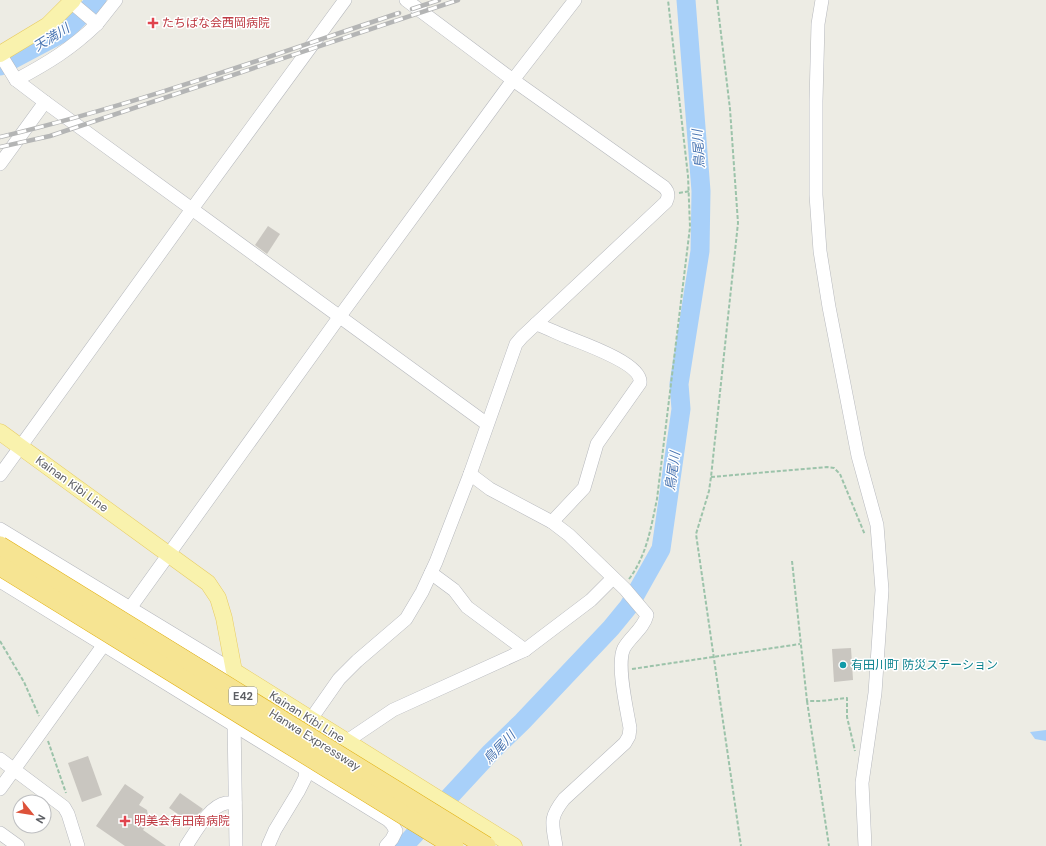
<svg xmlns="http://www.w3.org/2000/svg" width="1046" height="846" font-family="'DM Sans','Noto Sans JP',sans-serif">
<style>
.water{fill:#a8d0f9}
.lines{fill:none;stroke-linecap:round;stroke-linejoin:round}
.river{stroke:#a8d0f9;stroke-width:19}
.building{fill:#c9c6c0}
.minor-casing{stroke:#b6b8bd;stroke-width:14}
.major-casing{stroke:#e8cc62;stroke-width:17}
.path{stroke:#9cc3aa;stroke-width:2;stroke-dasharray:4 2;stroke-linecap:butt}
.minor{stroke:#fff;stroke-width:13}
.major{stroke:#f9f2ad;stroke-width:16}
.rail-casing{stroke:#b4b5b5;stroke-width:4.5}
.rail{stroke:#fff;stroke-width:3;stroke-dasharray:9;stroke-linecap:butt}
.highway-bridge-casing{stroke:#e1af0f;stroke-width:20;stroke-linecap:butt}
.highway-bridge{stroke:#f6e492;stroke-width:19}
.health-dot{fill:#e0444e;stroke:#fff;stroke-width:1.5}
.culture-dot{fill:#0f9aa8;stroke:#fff;stroke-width:1.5}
.labels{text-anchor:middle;stroke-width:3;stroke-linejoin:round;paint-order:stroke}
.shield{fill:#fff;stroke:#8d8e92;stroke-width:1}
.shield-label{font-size:11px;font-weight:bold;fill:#5c5e63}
.health-label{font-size:12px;fill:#be3a42;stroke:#fff;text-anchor:start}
.street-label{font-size:12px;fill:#5c5e63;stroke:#fff}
.culture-label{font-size:12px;fill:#0d838f;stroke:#fff;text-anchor:start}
.water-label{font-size:13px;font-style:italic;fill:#4975b2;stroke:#fff}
</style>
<rect width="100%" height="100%" fill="#edece4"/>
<path class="water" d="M1046,730V741L1035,739L1030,732Z"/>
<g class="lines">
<g class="river">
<path d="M0,66L64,32L97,0"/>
<path d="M404,846L491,752L522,722L611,628L629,606L661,549L681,409L679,384L700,251L701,191L686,0"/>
</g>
</g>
<g class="building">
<path d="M268,226L280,234L267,254L255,245Z"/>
<path d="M851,648L853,680L834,682L832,649Z"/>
<path d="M88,756L102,795L82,802L68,763Z"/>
<path d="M125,784L144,797L139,805L147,810L149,821L143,830L166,846H125L96,826Z"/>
<path d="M180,793L203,809L191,823L169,808Z"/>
</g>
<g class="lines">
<defs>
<g id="minor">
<path d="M822,0L818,24L816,101V195L820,251L829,307L858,456L877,525L882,590L875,693L862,783L865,846"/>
<path d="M97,24L116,0"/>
<path d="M0,54L16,80L45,102L487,424"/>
<path d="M16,80C48,63 71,49 97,24L71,2"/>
<path d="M0,164L45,102"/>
<path d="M536,324C547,328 557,333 567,337C582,343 643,364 640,383L597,444L584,488L552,522"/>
<path d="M470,474L490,489L552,522L569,535L625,589L647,615C644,628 630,637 624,648C616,664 627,710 630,728L629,736L625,743L564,799C549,818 552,823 556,846"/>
<path d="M0,475L192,209L345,0"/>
<path d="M0,529L234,671V678"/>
<path d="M431,573L454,590L467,607L525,650"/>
<path d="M0,581L388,820L392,824L396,831L392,839L386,846"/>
<path d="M234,718L236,846"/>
<path d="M311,719L339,679L357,661L406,619L422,592L436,562L470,474L516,344L522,337L666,202C669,196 669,192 664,187L513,80L406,0"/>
<path d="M347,741L393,710L525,650L591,600L613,578"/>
<path d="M0,759L64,807L68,814L78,846"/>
<path d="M0,789L340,316L513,80L575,0"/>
<path d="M0,833L18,846"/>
<path d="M186,846C195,833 209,806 226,803C229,803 232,803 235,803"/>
<path d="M268,846L275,830L298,792L305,778L307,761"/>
</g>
<g id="major">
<path d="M0,54L48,25L73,0"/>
<path d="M0,432L208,583L218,598L224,618L234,671L514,846"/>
</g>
</defs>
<use href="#minor" class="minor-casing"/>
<use href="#major" class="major-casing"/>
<g class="path">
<path d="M717,0L730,109L738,223L711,477L709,491L696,534L741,846"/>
<path d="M679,193L690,191"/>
<path d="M711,477L827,467L834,468L840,474L865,535"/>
<path d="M792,561L807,701H821L847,698V717L855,751"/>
<path d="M629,579C647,555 651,527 657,499L690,227L688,176L668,0"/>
<path d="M0,641L24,682L39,716"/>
<path d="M632,669L800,644"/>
<path d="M807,701L829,846"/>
<path d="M48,741L66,793"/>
</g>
<use href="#minor" class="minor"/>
<use href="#major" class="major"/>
<defs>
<g id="rail">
<path d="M412,9L439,0"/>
<path d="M0,137C135,105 267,57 399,13"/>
<path d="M0,147L50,136L458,0"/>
</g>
</defs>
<use href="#rail" class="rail-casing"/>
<use href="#rail" class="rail"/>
<defs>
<g id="highway-bridge">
<path d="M0,546L486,846"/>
<path d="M0,566L454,846"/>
</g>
</defs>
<use href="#highway-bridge" class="highway-bridge-casing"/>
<use href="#highway-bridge" class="highway-bridge"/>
</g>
<g class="health-dot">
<path d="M151 17h4v4h4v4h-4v4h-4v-4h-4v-4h4z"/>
<path d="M123 815h4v4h4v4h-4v4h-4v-4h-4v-4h4z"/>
</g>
<circle class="culture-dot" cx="843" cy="665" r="4"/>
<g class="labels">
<rect class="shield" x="229" y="687" width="28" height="18" rx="3"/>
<g class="shield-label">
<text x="243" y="700">E42</text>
</g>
<g class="health-label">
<text x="162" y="27">たちばな会西岡病院</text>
<text x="134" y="825">明美会有田南病院</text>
</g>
<g class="street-label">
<text transform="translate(72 484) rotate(36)" y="4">Kainan Kibi Line</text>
<text transform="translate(307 717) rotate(32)" y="4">Kainan Kibi Line</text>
<text transform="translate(315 740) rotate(32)" y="4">Hanwa Expressway</text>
</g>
<g class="culture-label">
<text x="851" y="669">有田川町 防災ステーション</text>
</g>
<g class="water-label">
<text transform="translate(51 37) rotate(-32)" y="5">天満川</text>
<text transform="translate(698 149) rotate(-94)" y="5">鳥尾川</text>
<text transform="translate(672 471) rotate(-82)" y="5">鳥尾川</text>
<text transform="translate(499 747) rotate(-46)" y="5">鳥尾川</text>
</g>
</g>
<g transform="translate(32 814) rotate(120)"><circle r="19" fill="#ffffff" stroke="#bebfc1"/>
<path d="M0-3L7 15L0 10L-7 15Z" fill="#dd523a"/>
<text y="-6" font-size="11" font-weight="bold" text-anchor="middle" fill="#5c5e63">N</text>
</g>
</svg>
